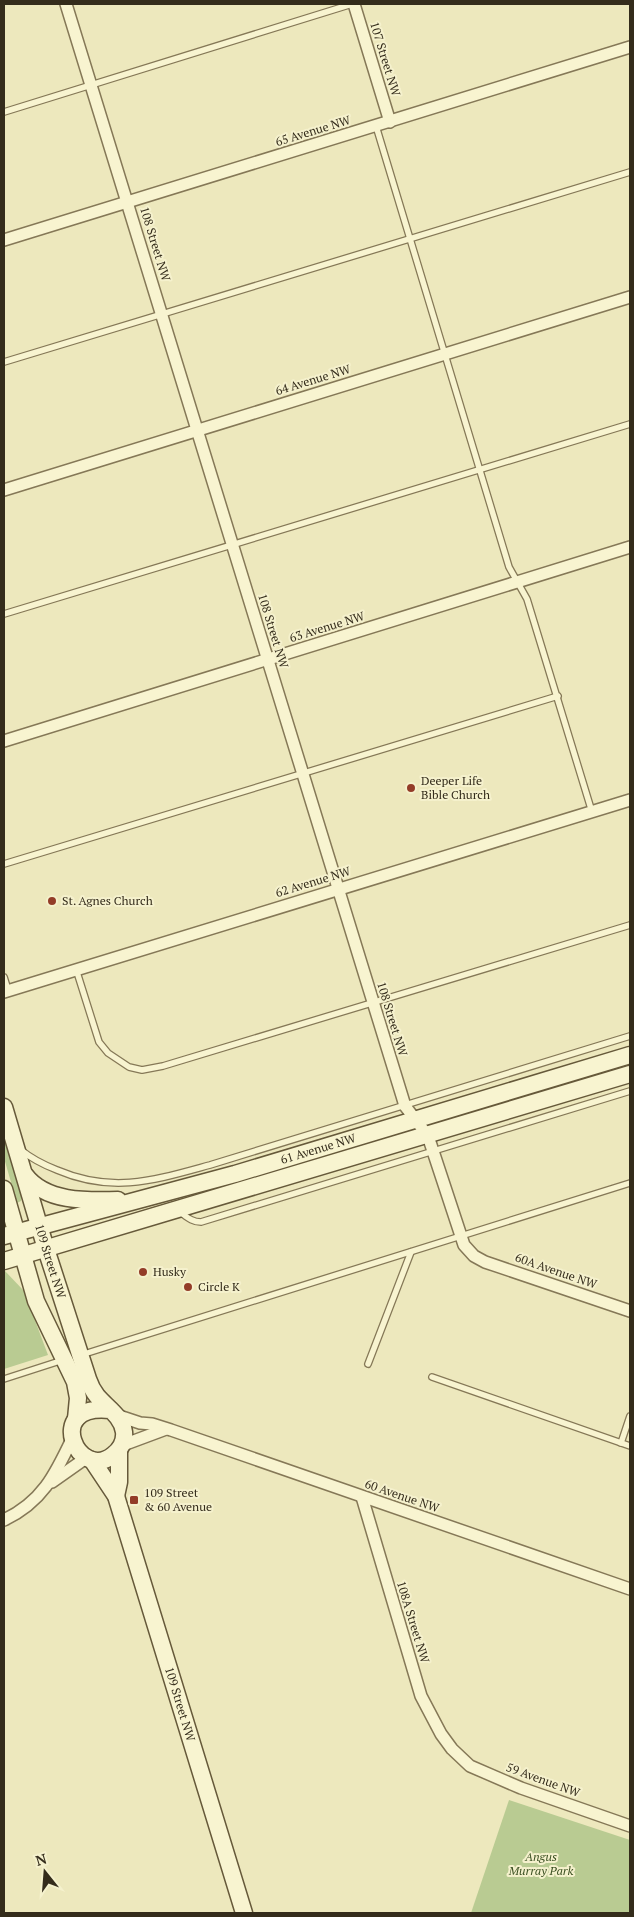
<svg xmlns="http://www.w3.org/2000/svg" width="634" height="1917" font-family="'PT Serif',serif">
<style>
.green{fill:#b9cb92}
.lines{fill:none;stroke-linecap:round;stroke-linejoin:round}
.lane-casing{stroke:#857857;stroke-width:8}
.street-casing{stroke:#857857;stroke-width:14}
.secondary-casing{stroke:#66593a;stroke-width:19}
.lane{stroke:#f8f4d0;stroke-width:5.5}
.street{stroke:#f8f4d0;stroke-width:11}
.secondary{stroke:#f8f4d0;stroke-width:16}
.poi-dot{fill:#933c27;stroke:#f5f1cd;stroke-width:2}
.labels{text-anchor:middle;stroke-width:4;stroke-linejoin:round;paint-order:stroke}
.street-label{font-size:12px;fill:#342c1b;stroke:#f5f1cd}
.poi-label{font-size:12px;fill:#342c1b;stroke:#f5f1cd;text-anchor:start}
.park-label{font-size:12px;font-style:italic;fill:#3b5022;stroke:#f5f1cd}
</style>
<rect width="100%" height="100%" fill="#ede8bd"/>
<g class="green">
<path d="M4,1135L21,1189V1201L17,1203L4,1158Z"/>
<path d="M5,1271L24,1291L48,1355L4,1369V1272Z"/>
<path d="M509,1800L630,1840V1913H471Z"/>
</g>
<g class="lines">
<defs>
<g id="lane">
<path d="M4,112L352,4"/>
<path d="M376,126L509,567L527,599L592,812"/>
<path d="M4,362L630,172"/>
<path d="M4,614L630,424"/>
<path d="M4,864L558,696"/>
<path d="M76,969L99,1042L108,1053L129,1067L142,1070L163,1066L630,925"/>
<path d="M4,977L8,990"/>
<path d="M21,1150C32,1159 44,1165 57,1170C113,1194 155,1180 210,1165L630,1036"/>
<path d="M180,1212C187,1217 192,1222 201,1222L630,1091"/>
<path d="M81,1355L630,1183"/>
<path d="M368,1364L411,1252"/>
<path d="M432,1377L630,1446"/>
<path d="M4,1379L63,1360"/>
<path d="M621,1443L630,1416"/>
</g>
<g id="street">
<path d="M66,4L402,1096L405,1106L428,1136L464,1245L474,1256L485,1262L630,1311"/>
<path d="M354,4L390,122"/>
<path d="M4,240L630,47"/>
<path d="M4,490L630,297"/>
<path d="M4,741L630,547"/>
<path d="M4,992L630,800"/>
<path d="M116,1415L140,1423L152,1424L171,1430L630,1589"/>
<path d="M123,1445L166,1429"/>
<path d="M52,1482L86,1458"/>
<path d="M362,1497L421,1696L441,1734L452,1749L470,1766L521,1788L630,1826"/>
<path d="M4,1520C42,1502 55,1475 72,1439"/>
</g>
<g id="secondary">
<path id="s1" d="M4,1107L46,1249L88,1379C90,1385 93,1391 97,1396C106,1407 122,1416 124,1432C125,1442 121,1449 113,1455C79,1483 42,1403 110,1410"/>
<path d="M25,1175C45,1202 86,1201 118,1200"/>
<path d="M4,1189L36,1301L75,1382L78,1398L76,1419"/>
<path id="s2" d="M4,1236L235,1174L630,1055"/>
<path d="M4,1261L630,1074"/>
<path id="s3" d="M92,1460L116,1496L244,1913"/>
<path d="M116,1496L119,1482V1450"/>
</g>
</defs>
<use href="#lane" class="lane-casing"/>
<use href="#street" class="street-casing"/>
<use href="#secondary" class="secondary-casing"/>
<use href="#lane" class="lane"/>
<use href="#street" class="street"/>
<use href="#secondary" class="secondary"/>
</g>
<g class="poi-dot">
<circle cx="411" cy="788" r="5"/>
<circle cx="52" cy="901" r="5"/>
<circle cx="143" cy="1272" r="5"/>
<circle cx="188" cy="1287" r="5"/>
<rect x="129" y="1495" width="10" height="10" rx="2.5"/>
</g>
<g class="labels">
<g class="street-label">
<text transform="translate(385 59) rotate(73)" y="4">107 Street NW</text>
<text transform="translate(313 131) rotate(-17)" y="4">65 Avenue NW</text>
<text transform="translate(155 244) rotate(73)" y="4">108 Street NW</text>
<text transform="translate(313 380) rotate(-17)" y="4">64 Avenue NW</text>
<text transform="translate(327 627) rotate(-17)" y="4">63 Avenue NW</text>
<text transform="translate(273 631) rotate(73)" y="4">108 Street NW</text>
<text transform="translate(313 882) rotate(-17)" y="4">62 Avenue NW</text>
<text transform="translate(392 1019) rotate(73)" y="4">108 Street NW</text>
<text dy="4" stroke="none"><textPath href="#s2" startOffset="326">61 Avenue NW</textPath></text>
<text dy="4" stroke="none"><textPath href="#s1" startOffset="161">109 Street NW</textPath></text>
<text transform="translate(556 1271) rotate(19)" y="4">60A Avenue NW</text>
<text transform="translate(402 1496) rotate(19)" y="4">60 Avenue NW</text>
<text transform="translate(413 1622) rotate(73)" y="4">108A Street NW</text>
<text dy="4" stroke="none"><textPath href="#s3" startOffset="261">109 Street NW</textPath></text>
<text transform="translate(543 1780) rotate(20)" y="4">59 Avenue NW</text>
</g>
<g class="poi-label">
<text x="421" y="785">Deeper Life<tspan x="421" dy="14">Bible Church</tspan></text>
<text x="62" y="905">St. Agnes Church</text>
<text x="153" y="1276">Husky</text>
<text x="198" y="1291">Circle K</text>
<text x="144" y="1497">109 Street<tspan x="144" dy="14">&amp; 60 Avenue</tspan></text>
</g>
<g class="park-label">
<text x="541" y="1861">Angus<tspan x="541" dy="14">Murray Park</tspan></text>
</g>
</g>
<rect width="634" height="1917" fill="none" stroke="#342c1b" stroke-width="10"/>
<g transform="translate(45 1872) rotate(343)" stroke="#f5f1cd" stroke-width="4" paint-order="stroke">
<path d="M0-4L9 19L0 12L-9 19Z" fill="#342c1b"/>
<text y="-8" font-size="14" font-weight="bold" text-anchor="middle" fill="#342c1b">N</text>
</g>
</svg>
